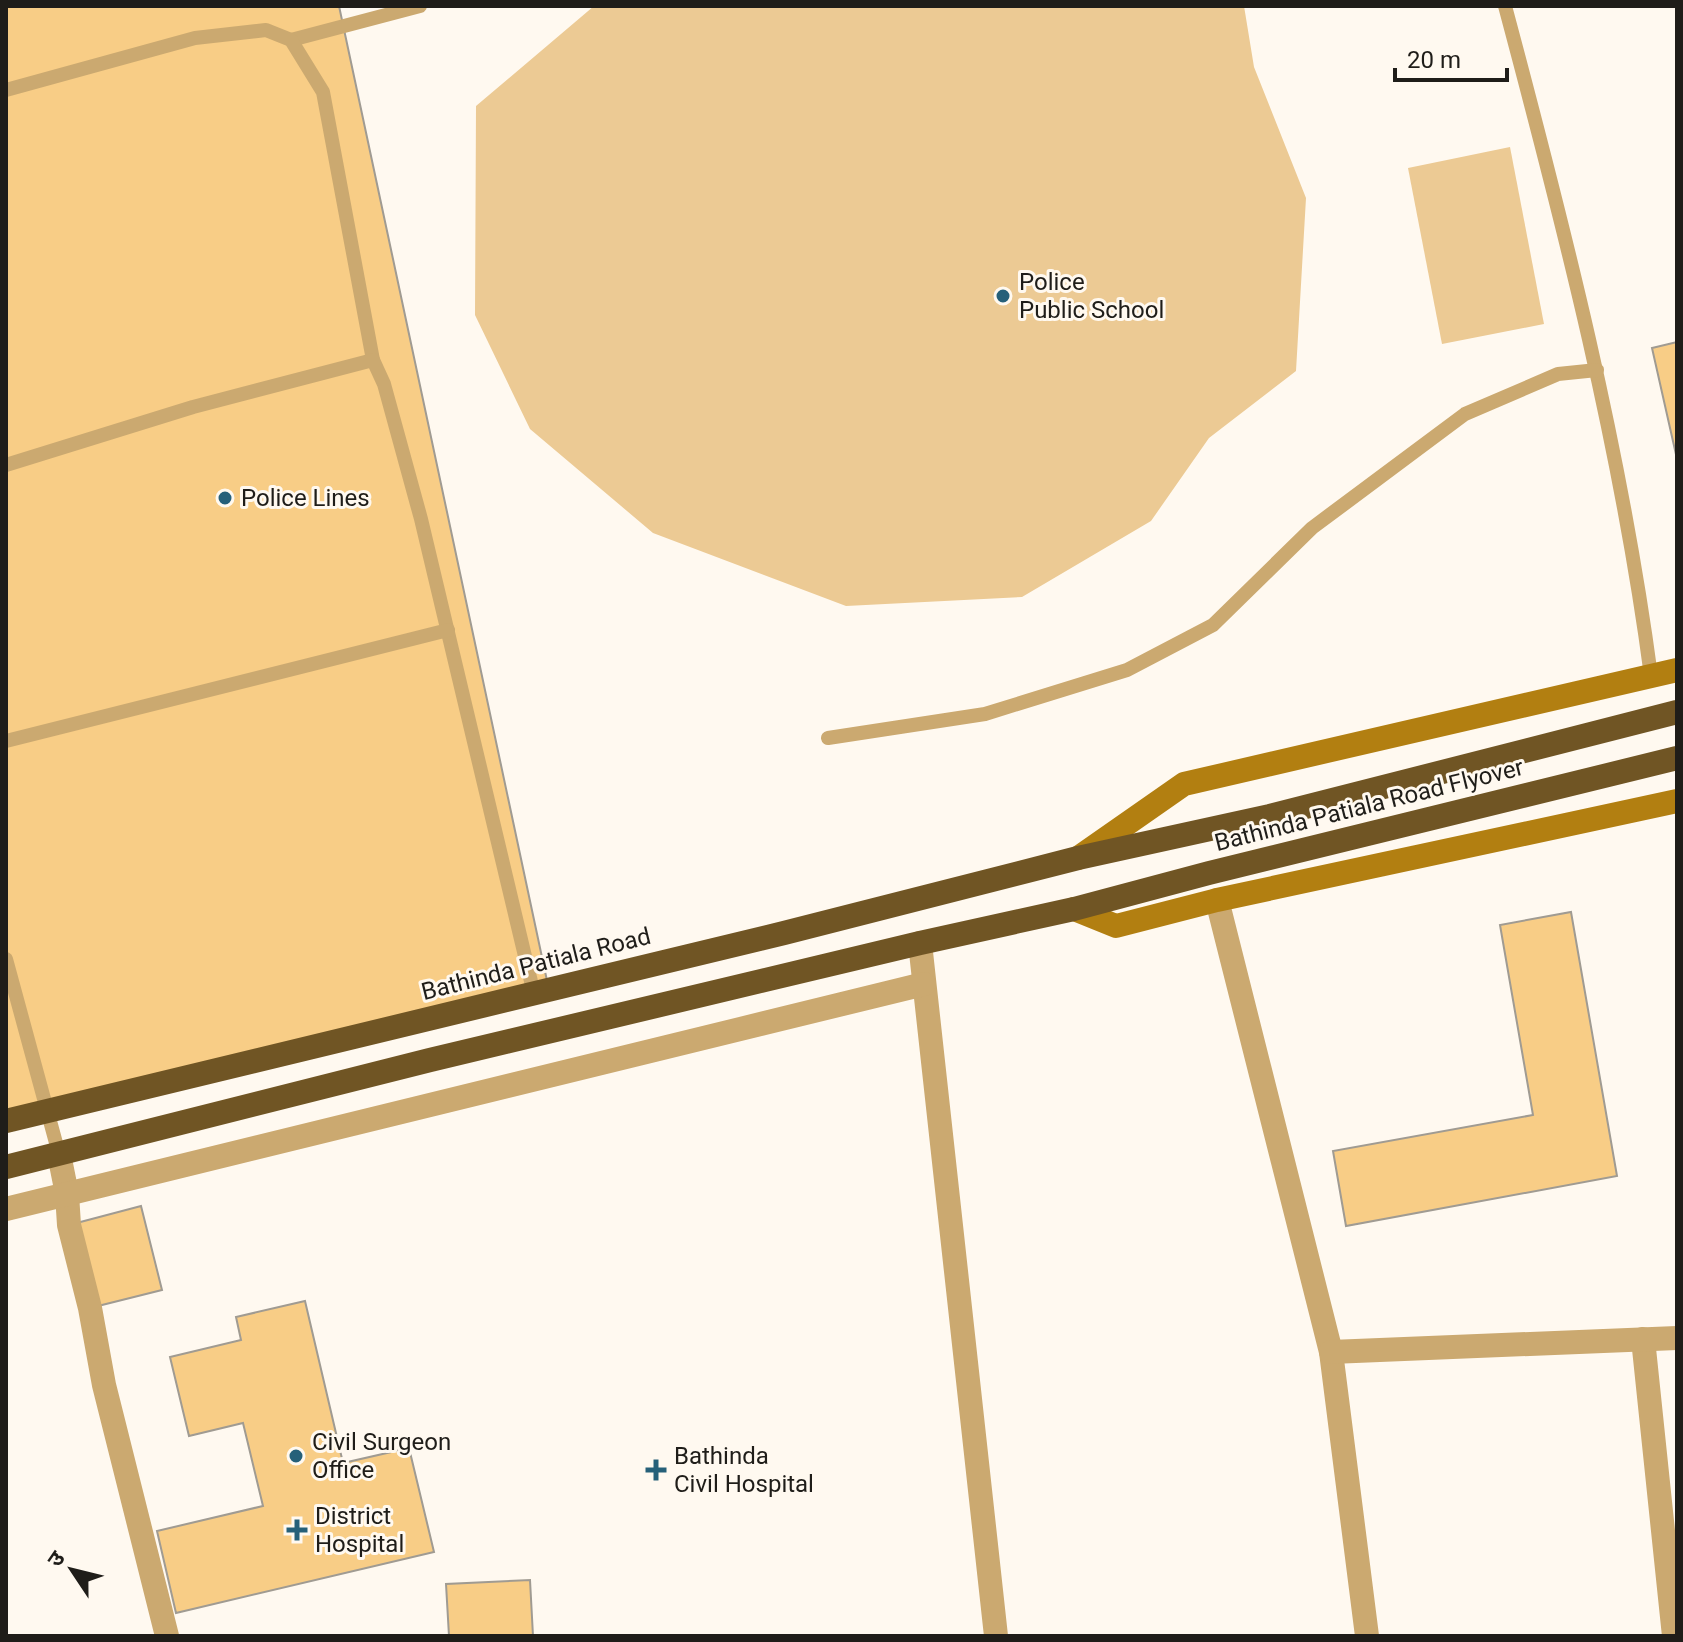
<svg xmlns="http://www.w3.org/2000/svg" width="1683" height="1642" font-family="Roboto,'Noto Sans Devanagari',sans-serif">
<style>
.green{fill:#ecca94}
.building{fill:#f8cd86;stroke:#a09b92;stroke-width:2}
.lines{fill:none;stroke-linecap:round;stroke-linejoin:round}
.lane{stroke:#cba970;stroke-width:14}
.street{stroke:#cba970;stroke-width:24}
.secondary{stroke:#b27f11;stroke-width:24}
.highway{stroke:#705524;stroke-width:24}
.poi-dot{fill:#266079;stroke:#fff9f0;stroke-width:3}
.labels{text-anchor:middle;stroke-width:6;stroke-linejoin:round;paint-order:stroke}
.poi-label{font-size:24px;fill:#1f1d19;stroke:#fff9f0;text-anchor:start}
.street-label{font-size:24px;fill:#1f1d19;stroke:#fff9f0}
</style>
<rect width="100%" height="100%" fill="#fff9f0"/>
<g class="green">
<path d="M594,6H1244L1254,67L1306,198L1296,371L1209,438L1151,521L1022,597L846,606L653,533L530,429L475,315L476,106Z"/>
<path d="M1510,147L1544,324L1442,344L1408,168Z"/>
</g>
<g class="building">
<path d="M6,6H339L549,990L6,1121Z"/>
<path d="M1677,342V459L1652,348Z"/>
<path d="M1571,912L1617,1176L1346,1226L1333,1151L1533,1115L1500,925Z"/>
<path d="M141,1206L162,1290L90,1308L69,1225Z"/>
<path d="M305,1301L343,1463L409,1448L434,1552L176,1613L157,1531L263,1506L243,1423L189,1436L170,1357L241,1340L236,1317Z"/>
<path d="M530,1580L533,1636H449L446,1584Z"/>
</g>
<g class="lines">
<g class="lane">
<path d="M1505,6C1564,227 1621,449 1651,676"/>
<path d="M291,40L420,6"/>
<path d="M6,90L195,38L266,30L291,40L323,92L373,360"/>
<path d="M6,465L193,407L373,360L384,384L421,519L534,994"/>
<path d="M828,738L985,714L1127,670L1213,625L1312,528L1465,414L1558,374L1597,370"/>
<path d="M6,741L448,630"/>
<path d="M6,959L59,1154"/>
</g>
<g class="street">
<path d="M1217,900L1331,1352L1367,1636"/>
<path d="M920,943L996,1636"/>
<path d="M59,1154L67,1194L69,1225L90,1308L104,1385L167,1636"/>
<path d="M6,1209L924,984"/>
<path d="M1643,1339L1674,1636"/>
<path d="M1331,1352L1677,1338"/>
</g>
<g class="secondary">
<path d="M1078,858L1184,784L1677,670"/>
<path d="M1074,909L1116,926L1217,900L1677,801"/>
</g>
<g class="highway">
<path d="M6,1121L784,933L1078,858L1270,816L1677,712"/>
<path d="M6,1167L430,1060L920,943L1074,909L1209,873L1677,758"/>
</g>
</g>
<g class="poi-dot">
<circle cx="1003" cy="296" r="8"/>
<circle cx="225" cy="498" r="8"/>
<circle cx="296" cy="1456" r="8"/>
<path d="M652 1458h8v8h8v8h-8v8h-8v-8h-8v-8h8z"/>
<path d="M293 1518h8v8h8v8h-8v8h-8v-8h-8v-8h8z"/>
</g>
<g class="labels">
<g class="poi-label">
<text x="1019" y="290">Police<tspan x="1019" dy="28">Public School</tspan></text>
<text x="241" y="506">Police Lines</text>
<text x="312" y="1450">Civil Surgeon<tspan x="312" dy="28">Office</tspan></text>
<text x="674" y="1464">Bathinda<tspan x="674" dy="28">Civil Hospital</tspan></text>
<text x="315" y="1524">District<tspan x="315" dy="28">Hospital</tspan></text>
</g>
<g class="street-label">
<text transform="translate(1369 805) rotate(-14)" y="8">Bathinda Patiala Road Flyover</text>
<text transform="translate(536 964) rotate(-14)" y="8">Bathinda Patiala Road</text>
</g>
</g>
<rect width="1683" height="1642" fill="none" stroke="#1f1d19" stroke-width="16"/>
<g transform="translate(72 1570) rotate(305)" stroke="#fff9f0" stroke-width="6" paint-order="stroke">
<path d="M0-6L14 30L0 20L-14 30Z" fill="#1f1d19"/>
<text y="-12" font-size="22" font-weight="bold" text-anchor="middle" fill="#1f1d19">उ</text>
</g>
<path d="M1395 68v12h112v-12" fill="none" stroke="#1f1d19" stroke-width="4"/>
<text x="1407" y="68" font-size="24" fill="#1f1d19" stroke="#fff9f0" stroke-width="6" paint-order="stroke">20 m</text>
</svg>
